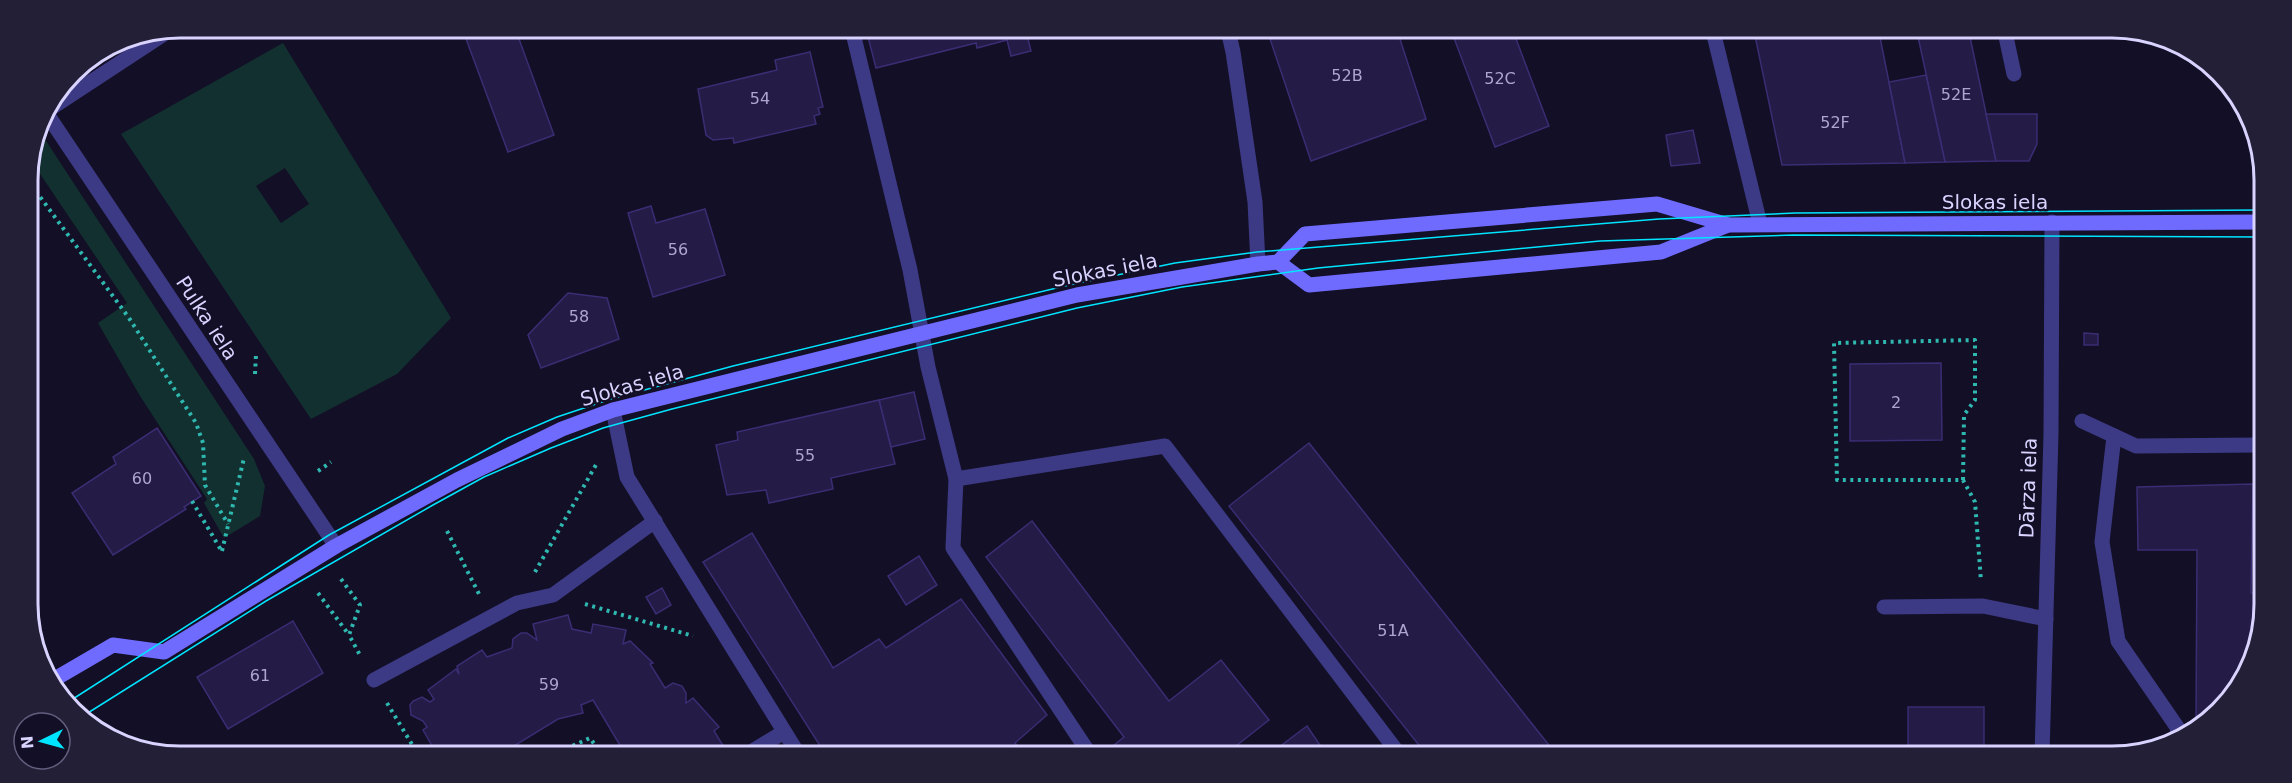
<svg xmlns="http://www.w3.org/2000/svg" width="2292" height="783" font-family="'DejaVu Sans',sans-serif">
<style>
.green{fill:#12302f;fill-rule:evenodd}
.building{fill:#241b47;stroke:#3b2d73;stroke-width:1.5}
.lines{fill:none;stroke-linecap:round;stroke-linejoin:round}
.path{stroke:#2fb8b0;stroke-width:4;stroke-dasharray:3 4.5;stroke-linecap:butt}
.lane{stroke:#3d3a85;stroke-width:15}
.street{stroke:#3d3a85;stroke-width:15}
.secondary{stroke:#6f6bff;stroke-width:15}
.tram{stroke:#00e5ff;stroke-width:1.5}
.labels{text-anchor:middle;stroke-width:5;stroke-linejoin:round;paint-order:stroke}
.number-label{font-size:16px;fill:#aca6d1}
.street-label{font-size:20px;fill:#d9d4ff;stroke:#130f26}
.rim{fill:none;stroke:#d9d4ff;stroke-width:3}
</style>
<rect width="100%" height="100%" fill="#130f26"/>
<g class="green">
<path d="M283,43L451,318L397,374L311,419L121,134ZM285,168L309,204L281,223L256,186Z"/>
<path d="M37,127L254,459L265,486L260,516L224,538L204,503L207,499L140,396L98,323L127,303L30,159Z"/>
</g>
<g class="building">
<path d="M462,28H515L554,135L508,152Z"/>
<path d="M866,29H1049L1027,35L1031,51L1011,56L1007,40L977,48L976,43L876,68Z"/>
<path d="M1267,30H1397L1426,119L1311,161Z"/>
<path d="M1451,30L1513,31L1549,126L1495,147Z"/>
<path d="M1754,31L1879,32L1905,163L1782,165Z"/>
<path d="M1917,32H1969L1996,161L1945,162Z"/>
<path d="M810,52L823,107L818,108L820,114L814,116L816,124L734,143L733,138L713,140L706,135L698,89L777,70L775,60Z"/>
<path d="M1926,75L1945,162L1905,163L1889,82Z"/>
<path d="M1986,114H2037V144L2029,161H1996Z"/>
<path d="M1693,130L1700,163L1671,166L1666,135Z"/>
<path d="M651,206L656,223L705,209L725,275L653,297L628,213Z"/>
<path d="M568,293L607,298L619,339L541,368L528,335Z"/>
<path d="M2084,333L2098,334V345H2084Z"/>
<path d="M1941,363L1942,440L1850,441V364Z"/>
<path d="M914,392L925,439L891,447L879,400Z"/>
<path d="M879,400L895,464L831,478L833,489L769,503L766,490L727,495L716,445L738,440L737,432Z"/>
<path d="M157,428L201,496L184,507L186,509L113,555L72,493L116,464L113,457Z"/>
<path d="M1309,443L1556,754H1426L1229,506Z"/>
<path d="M2253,484L2251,593H2260V644L2240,688L2207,723H2196L2197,550H2138L2137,487Z"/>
<path d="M1032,521L1169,701L1221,660L1269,720L1227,753H1110L1108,750L1124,737L986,557Z"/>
<path d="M752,533L833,668L879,639L886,648L961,599L1047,715L1015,743L1022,753L824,752L703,562Z"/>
<path d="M919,556L937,585L906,605L888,576Z"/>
<path d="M662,588L671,605L656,614L646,597Z"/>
<path d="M568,615L572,629L591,633L593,624L626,630L623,644L630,641L653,663L650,664L665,688L673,683L682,686L686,693V703L693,698L719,727L714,731L727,752H624L593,700L581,705L583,713L558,719L504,752L435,751L423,730L427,727L423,721L411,715L410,705L413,701L422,697L430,702L434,699L428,690L456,669L459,674L457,666L482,650L487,657L512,648L513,639L521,633H527L537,640L533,624Z"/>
<path d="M293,621L323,673L228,729L197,677Z"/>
<rect x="1908" y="707" width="76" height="48"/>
<path d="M1307,726L1326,754H1270Z"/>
</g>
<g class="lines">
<g class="path">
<path d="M27,179L129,318L196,423L203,443L205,485L228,524"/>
<path d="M255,374L256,354"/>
<path d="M318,471L331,462"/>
<path d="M1963,480L1964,415L1975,400V340L1834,343L1837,480H1963L1975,502L1981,581"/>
<path d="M192,501L221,550"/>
<path d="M447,531L479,594"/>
<path d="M222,551L244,458"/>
<path d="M535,572L597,463"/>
<path d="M341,579L360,605L349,635L361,657"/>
<path d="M318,593L349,635"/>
<path d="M585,604L693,636"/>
<path d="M387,703L416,751"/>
<path d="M559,752L590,738L600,752"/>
</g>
<g class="lane">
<path d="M852,29L910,270L928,367L956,479L953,548L1089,753"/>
<path d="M1073,30V29"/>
<path d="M1228,30L1233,52L1255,202L1258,264"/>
<path d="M1713,31L1760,224"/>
<path d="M2005,32L2014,74"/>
<path d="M45,112L173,28"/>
<path d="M613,410L627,477L797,752"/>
<path d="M2082,421L2136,446L2261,445"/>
<path d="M2114,436L2102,542L2118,641L2177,727L2178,735"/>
<path d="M956,479L1165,446L1399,754"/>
<path d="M1884,607L1983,606L2046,619"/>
<path d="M374,680L517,603L553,595L655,521"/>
<path d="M751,752L784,732"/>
</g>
<g class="street">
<path d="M45,111L336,546"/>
<path d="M2042,755L2051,434L2052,222"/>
</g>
<g class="secondary">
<path d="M1278,262L1305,234L1657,204L1728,225"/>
<path d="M53,680L113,645L164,652L336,546L457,480L562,429L613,410L1077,295L1258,264L1278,262L1309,285L1661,252L1728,225L2262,222"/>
</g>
<g class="tram">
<path d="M65,704L329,535L508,438L557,417L611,399L733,366L1069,285L1175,263L1257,252L1659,219L1795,213L2262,210"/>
<path d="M83,716L266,601L433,505L484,477L551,448L603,428L672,409L1077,308L1182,287L1318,268L1600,241L1793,235L2262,237"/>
</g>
</g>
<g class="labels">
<g class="number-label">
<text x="1347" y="81">52B</text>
<text x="1500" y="84">52C</text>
<text x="1956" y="100">52E</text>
<text x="760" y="104">54</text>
<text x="1835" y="128">52F</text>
<text x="678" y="255">56</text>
<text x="579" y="322">58</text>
<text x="1896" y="408">2</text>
<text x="805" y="461">55</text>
<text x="142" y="484">60</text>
<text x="1393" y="636">51A</text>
<text x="260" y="681">61</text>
<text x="549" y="690">59</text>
</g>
<g class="street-label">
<text x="1995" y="209">Slokas iela</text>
<text transform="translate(1105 270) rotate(-11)" y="7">Slokas iela</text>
<text transform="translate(207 318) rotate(57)" y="7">Pulka iela</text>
<text transform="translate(632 385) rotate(-16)" y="7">Slokas iela</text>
<text transform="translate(2028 488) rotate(-88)" y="7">Dārza iela</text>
</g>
</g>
<path d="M0 0H2292V783H0ZM180 38H2112A142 142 0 0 1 2254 180V604A142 142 0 0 1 2112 746H180A142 142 0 0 1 38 604V180A142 142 0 0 1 180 38Z" fill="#231f37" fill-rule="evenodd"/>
<path class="rim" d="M180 38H2112A142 142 0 0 1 2254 180V604A142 142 0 0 1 2112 746H180A142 142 0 0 1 38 604V180A142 142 0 0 1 180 38Z"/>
<g transform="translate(42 741) rotate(265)"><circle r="28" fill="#130f26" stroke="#625e7d" stroke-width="1.5"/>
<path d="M0-4.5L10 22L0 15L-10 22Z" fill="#00e5ff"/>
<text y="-9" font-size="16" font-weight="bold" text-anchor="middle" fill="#d9d4ff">N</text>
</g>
</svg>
